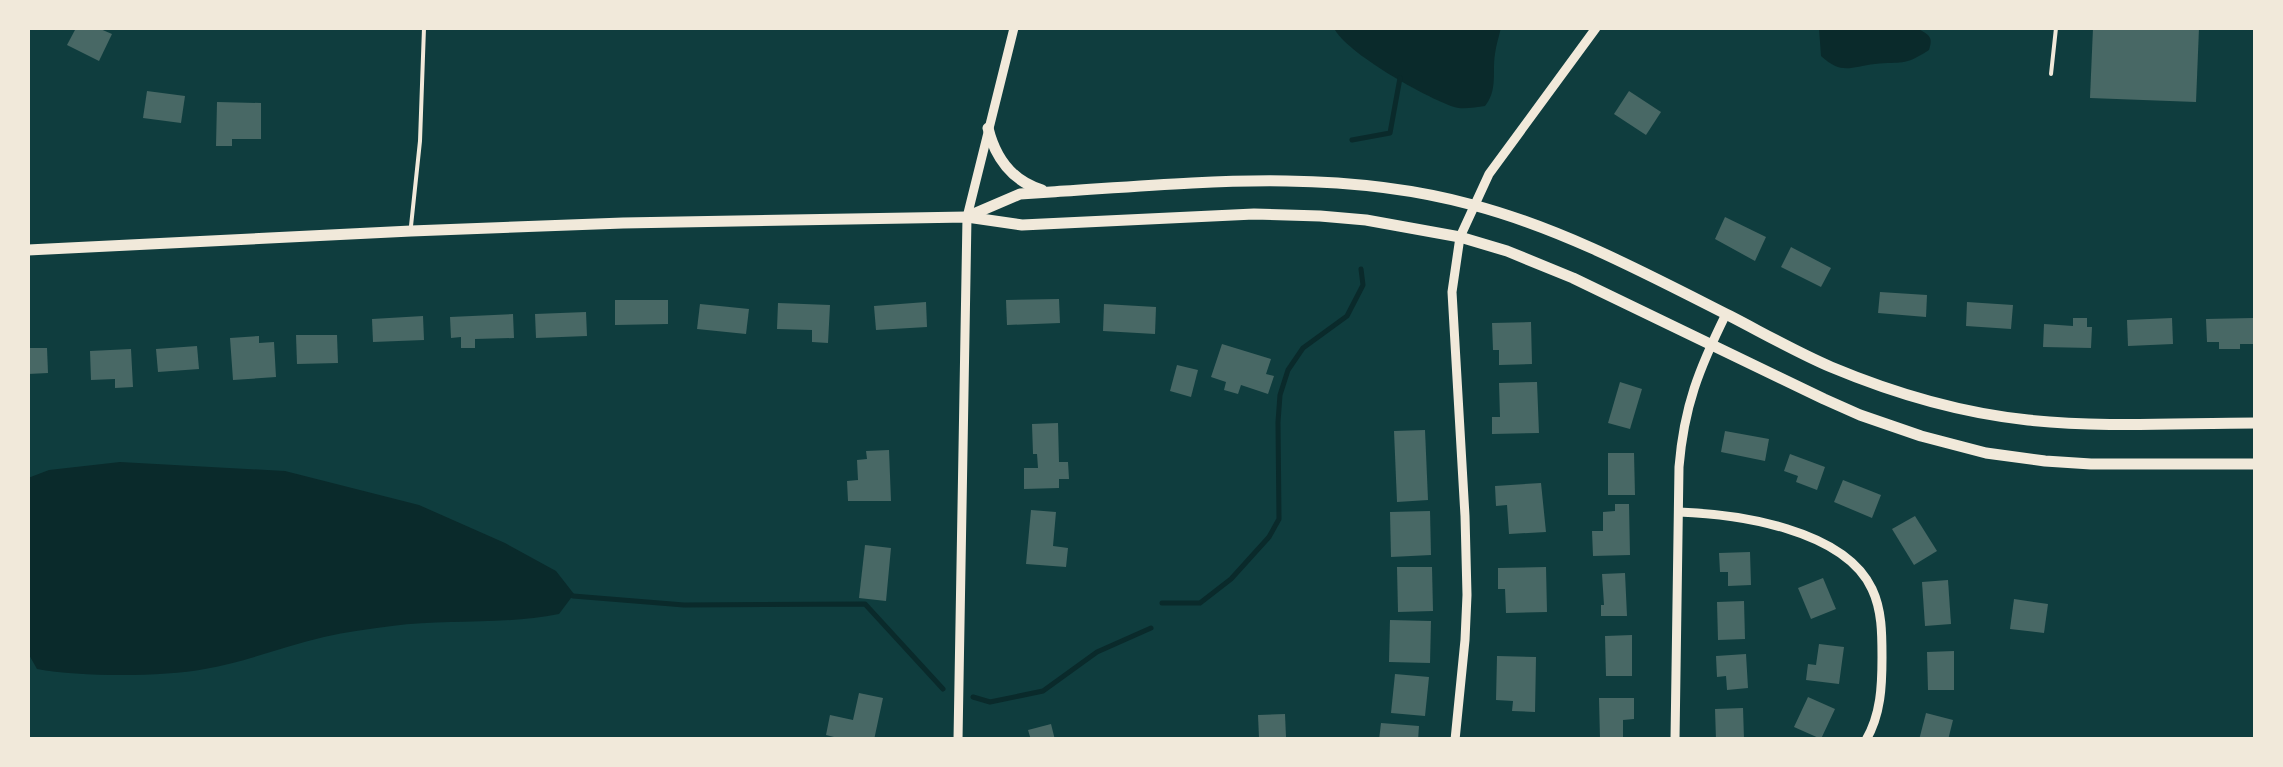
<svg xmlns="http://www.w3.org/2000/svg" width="2283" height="767" font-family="Helvetica,sans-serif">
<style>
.water{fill:#0a2a2b}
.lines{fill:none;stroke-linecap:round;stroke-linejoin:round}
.stream{stroke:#0a2a2b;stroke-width:5}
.building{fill:#486865}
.service{stroke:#f1e9da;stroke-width:4}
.minor{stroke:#f1e9da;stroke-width:9}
.tertiary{stroke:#f1e9da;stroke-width:11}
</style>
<rect width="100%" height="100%" fill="#0f3d3e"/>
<g class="water">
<path d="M1334,28H1501C1499,36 1496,45 1495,54C1492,72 1498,90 1485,106C1475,107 1463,110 1454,107C1425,97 1346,53 1334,28Z"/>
<path d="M1819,28H1916C1928,34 1934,36 1929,50C1903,67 1902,61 1875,64C1850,67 1842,75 1821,56Z"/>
<path d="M120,462L285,471L419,505L505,543L556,571L574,594L559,614C504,625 447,619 392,626C369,629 346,632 324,637C284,646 246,662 205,669C162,677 81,677 37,669L28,653V478L49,470Z"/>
</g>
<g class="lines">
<g class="stream">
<path d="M1352,140L1390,133L1400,78"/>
<path d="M573,596L684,605L865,604L943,689"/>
<path d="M1162,603H1200L1231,579L1269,537L1279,519L1278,422L1280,395L1288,370L1303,348L1347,316L1363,285L1361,269"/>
<path d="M973,697L990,702L1043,691L1097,652L1151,628"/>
</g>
</g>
<g class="building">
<path d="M76,28H98L112,34L99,61L67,45Z"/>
<path d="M2093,28H2199L2196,102L2090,98Z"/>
<path d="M147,91L185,96L181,123L143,118Z"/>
<path d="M1629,91L1661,112L1646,135L1614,114Z"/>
<path d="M217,102L261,103V139H232V146H216Z"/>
<path d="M1725,217L1766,237L1755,261L1715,239Z"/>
<path d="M1791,247L1831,268L1821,287L1781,267Z"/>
<path d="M1880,292L1927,295L1926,317L1878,313Z"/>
<path d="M1059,299L1060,323L1007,325L1006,300Z"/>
<path d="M615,300H668V324L615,325Z"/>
<path d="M926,302L927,327L876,330L874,306Z"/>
<path d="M1967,302L2013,305L2011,329L1966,326Z"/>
<path d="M778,303L830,305L828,343L812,342V330L777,329Z"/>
<path d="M700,304L749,309L746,334L697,329Z"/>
<path d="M1104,304L1156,307L1155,334L1103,331Z"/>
<path d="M586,312L587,336L536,338L535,314Z"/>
<path d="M513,314L514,338L475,339V348H461V337L451,338L450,317Z"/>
<path d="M423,316L424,340L373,342L372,319Z"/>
<path d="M2073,318H2087V327H2092L2091,348L2043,347L2044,324L2073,326Z"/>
<path d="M2172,318L2173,344L2128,346L2127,320Z"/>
<path d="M2253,318V344H2240V349H2219V342H2207L2206,319Z"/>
<path d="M1531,322L1532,364L1499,365V350H1493L1492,323Z"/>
<path d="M296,335H337L338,363L297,364Z"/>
<path d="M259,336V343L274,342L276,377L233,380L230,338Z"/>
<path d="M1222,344L1271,359L1266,374L1274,376L1268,394L1241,385L1238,394L1224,390L1226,382L1211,377Z"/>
<path d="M197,346L199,369L158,372L156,349Z"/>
<path d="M28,348H47L48,373L28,374Z"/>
<path d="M131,349L133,387L115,388V379L91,380L90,351Z"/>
<path d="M1177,365L1198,370L1191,397L1170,391Z"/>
<path d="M1537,382L1539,433L1492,434V417H1500L1499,383Z"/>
<path d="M1620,382L1642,389L1630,429L1608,423Z"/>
<path d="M1058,423L1059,462H1068L1069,479H1059V488L1024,489V468H1038L1037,454H1033L1032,424Z"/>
<path d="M1425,430L1428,500L1397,502L1394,431Z"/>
<path d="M1725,431L1769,439L1765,461L1721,452Z"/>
<path d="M889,450L891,501H848L847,481L858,480L857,460L867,459L866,451Z"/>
<path d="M1608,453H1634L1635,495H1608Z"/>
<path d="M1790,454L1825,467L1817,490L1796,482L1798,476L1784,471Z"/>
<path d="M1843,480L1881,495L1872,518L1834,502Z"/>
<path d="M1541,483L1546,532L1509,534L1507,505L1496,506L1495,486Z"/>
<path d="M1615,504H1629L1630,555L1593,556L1592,531H1603V512L1615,511Z"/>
<path d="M1031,510L1056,512L1053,546L1068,548L1066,567L1026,564Z"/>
<path d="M1430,511L1431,555L1391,557L1390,512Z"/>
<path d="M1915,516L1937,551L1914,565L1892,529Z"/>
<path d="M865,545L891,548L886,601L859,598Z"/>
<path d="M1750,552L1751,585L1728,586V572H1720L1719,553Z"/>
<path d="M1397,567H1432L1433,611L1398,612Z"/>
<path d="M1546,567L1547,612L1506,613L1505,589H1498V568Z"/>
<path d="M1625,573L1627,616H1601V605H1604L1602,574Z"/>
<path d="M1823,578L1836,609L1811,619L1798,588Z"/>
<path d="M1948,580L1951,624L1925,626L1922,582Z"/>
<path d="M2014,599L2048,604L2044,633L2010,629Z"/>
<path d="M1744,601L1745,639L1718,640L1717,602Z"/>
<path d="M1390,620L1431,621L1430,663L1389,662Z"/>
<path d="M1632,635V676H1606L1605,636Z"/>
<path d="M1819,644L1844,647L1839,684L1806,680L1808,664L1816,665Z"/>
<path d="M1954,651V690H1928L1927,652Z"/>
<path d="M1746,654L1748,688L1727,690L1726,676L1717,677L1716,656Z"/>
<path d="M1497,656L1536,657L1535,712L1512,711L1513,701L1496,700Z"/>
<path d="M1395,674L1429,677L1425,716L1391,713Z"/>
<path d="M859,693L883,698L874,740H846L826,735L830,715L853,720Z"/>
<path d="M1808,697L1835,709L1821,739L1794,727Z"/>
<path d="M1599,698H1634V719L1623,720V739H1600Z"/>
<path d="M1743,708L1744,740H1716L1715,709Z"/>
<path d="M1926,713L1953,720L1948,740H1919Z"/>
<path d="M1285,714L1286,737L1259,738L1258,715Z"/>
<path d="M1381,723L1419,726L1418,740H1379Z"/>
<path d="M1051,724L1055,740H1031L1028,730Z"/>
</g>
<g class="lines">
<g class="service">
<path d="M2051,74L2056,28"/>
<path d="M411,226L420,141L424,28"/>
</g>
<g class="minor">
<path d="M1679,512C1737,514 1844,529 1872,589C1882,610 1882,634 1882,657C1882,686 1881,714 1866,740"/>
<path d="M958,740L967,217L1014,28"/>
<path d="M1455,740L1465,640L1467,595L1465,516L1452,292L1460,237L1489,174L1596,28"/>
<path d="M1675,740L1679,467C1684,406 1699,369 1726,314"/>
</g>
<g class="tertiary">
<path d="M988,128C995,157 1012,181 1042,190"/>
<path d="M971,215L1020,194L1051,192C1191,183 1335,167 1473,205C1563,229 1647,274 1730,316C1763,333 1796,352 1831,367C1893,393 1962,413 2028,420C2103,428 2180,423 2256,423"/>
<path d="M28,250L411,231L623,223L967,217L1022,225L1254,214L1320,216L1366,220L1460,237L1507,251L1573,278L1824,399L1860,415L1921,436L1986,453L2045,461L2091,464H2256"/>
</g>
</g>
<rect width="2283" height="767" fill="none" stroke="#f1e9da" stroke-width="60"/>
</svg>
